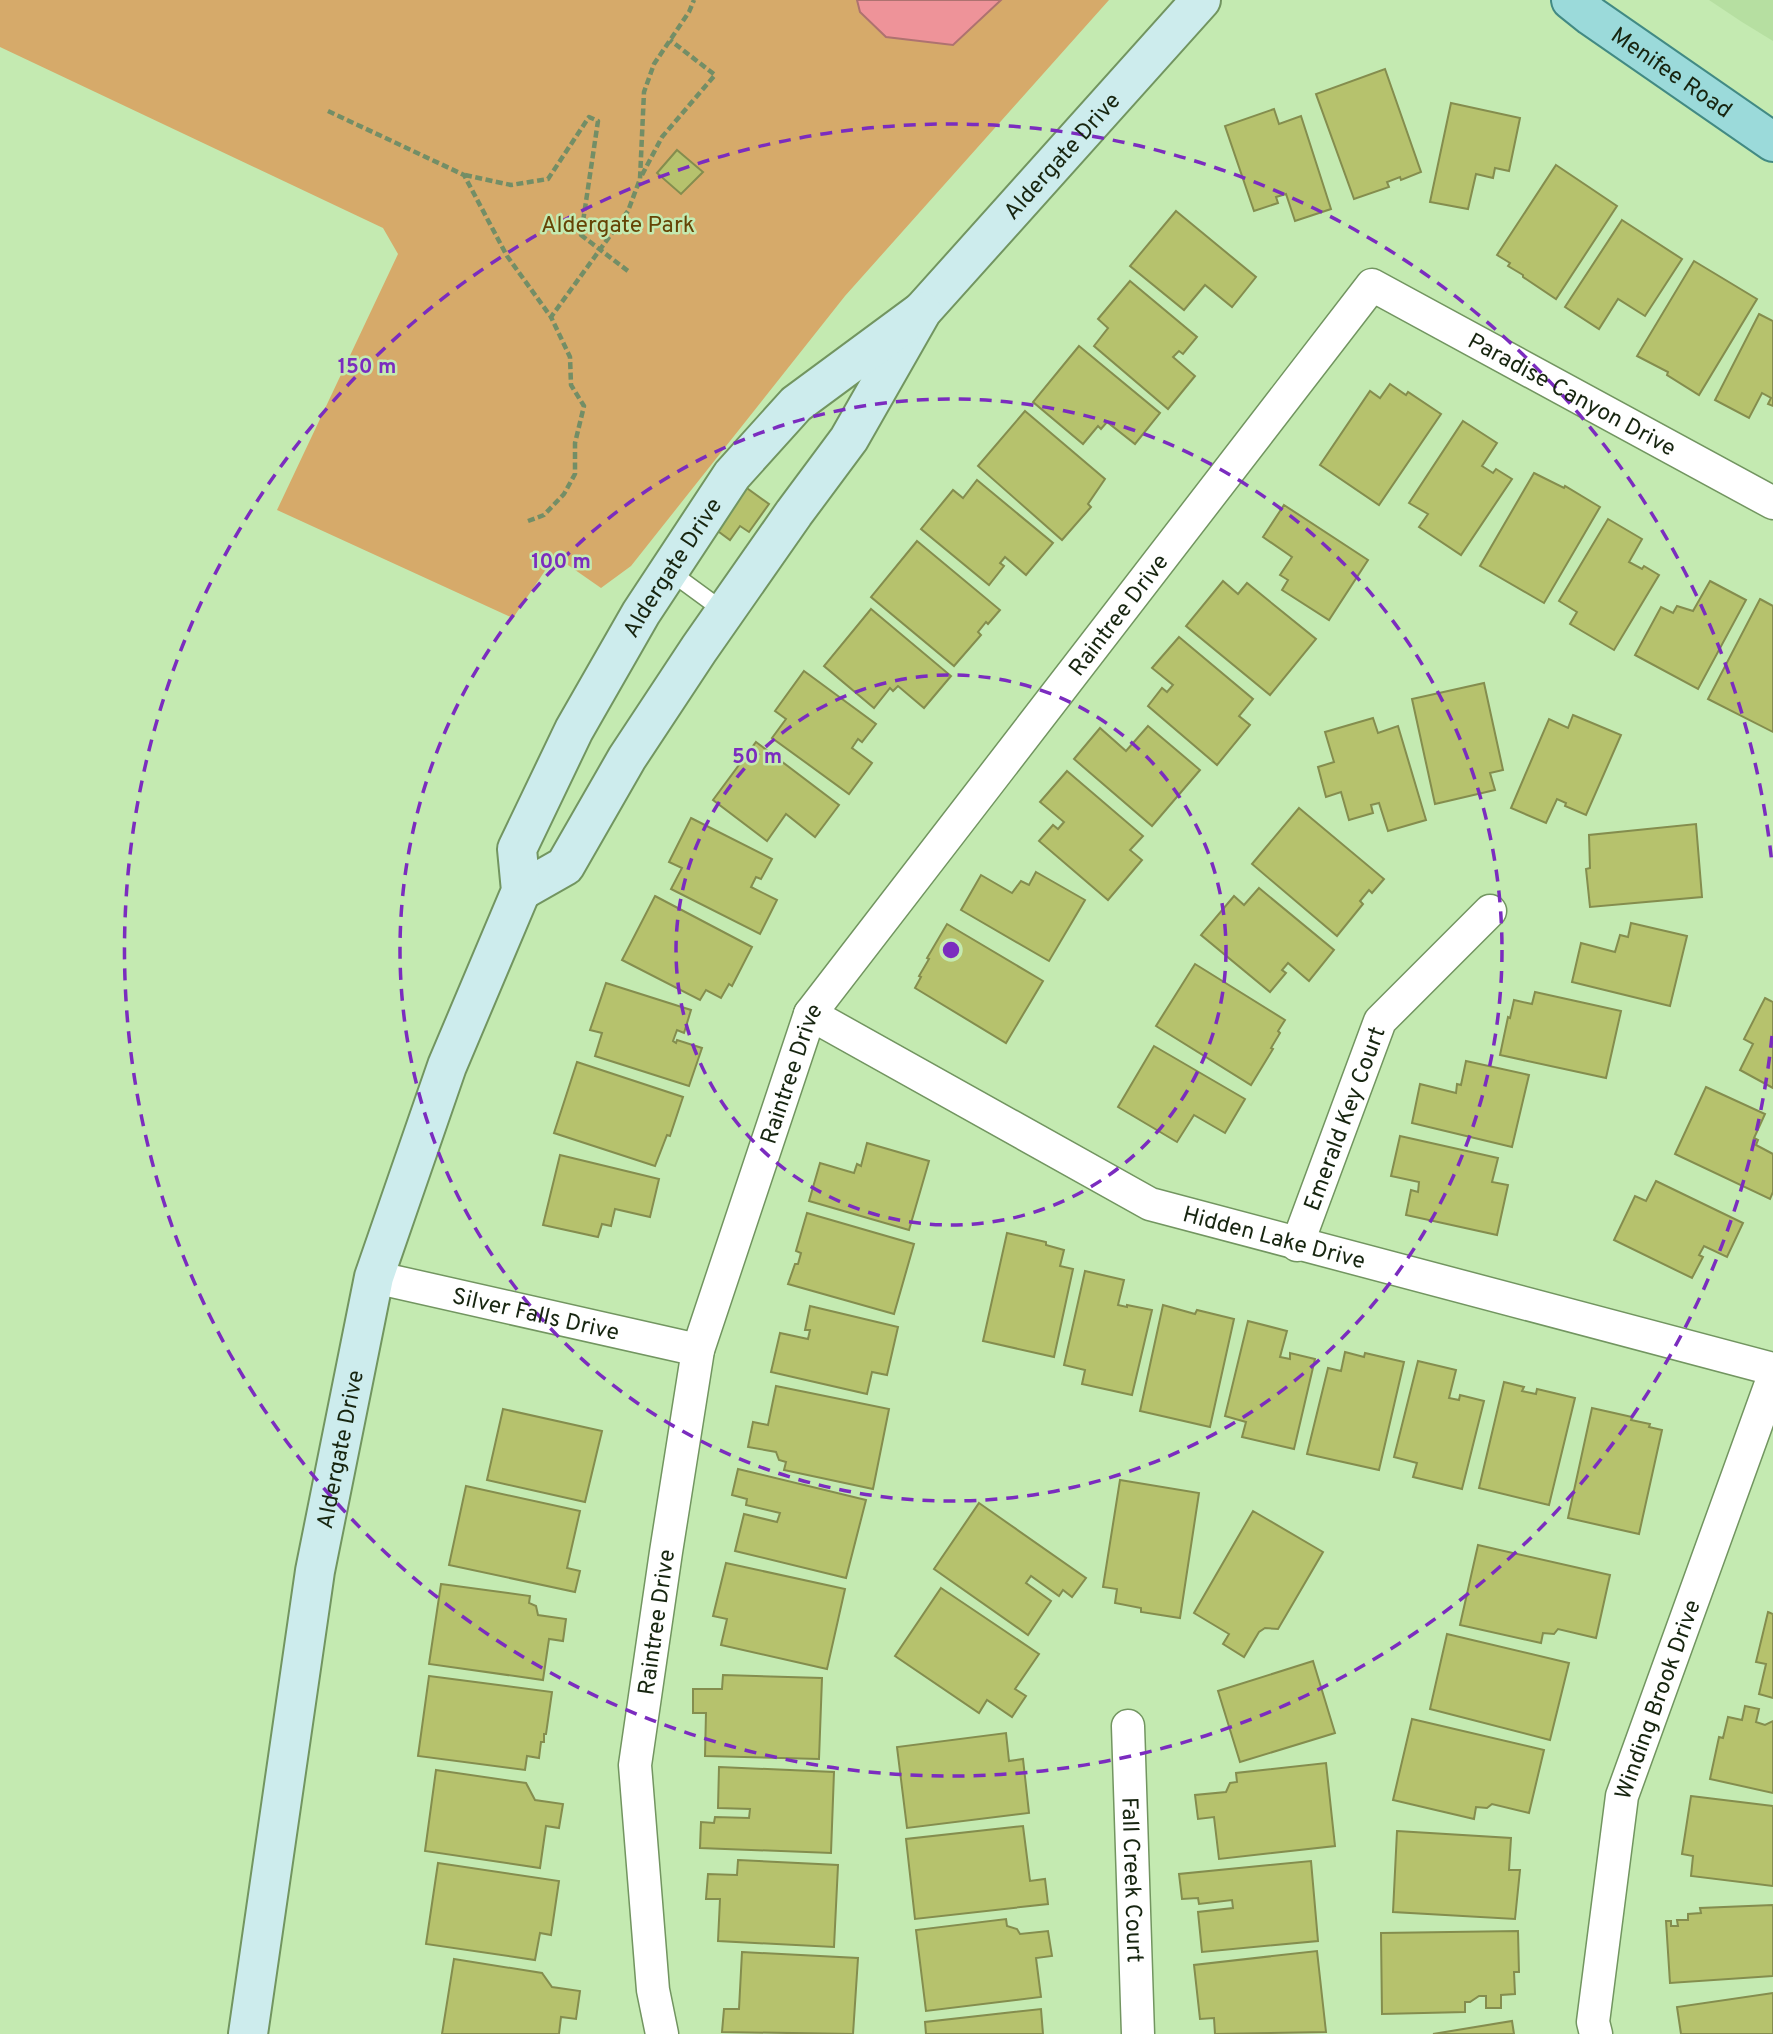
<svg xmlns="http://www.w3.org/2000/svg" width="1773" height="2034" font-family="Overpass,sans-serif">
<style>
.built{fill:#b6dfa1}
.green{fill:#d6aa6a}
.water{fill:#ee9399;stroke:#ae7270;stroke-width:2}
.building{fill:#b6c26d;stroke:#848d4e;stroke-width:2}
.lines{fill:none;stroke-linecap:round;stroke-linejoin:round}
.lane-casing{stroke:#729560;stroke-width:19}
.street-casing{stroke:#729560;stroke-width:35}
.secondary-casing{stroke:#729560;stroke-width:42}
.primary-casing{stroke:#428a84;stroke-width:42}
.path{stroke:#738e66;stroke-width:4.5;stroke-dasharray:7 3.5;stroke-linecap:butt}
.lane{stroke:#fff;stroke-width:16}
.street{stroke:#fff;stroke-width:32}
.secondary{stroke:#cdeced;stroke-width:38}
.primary{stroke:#9bdada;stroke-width:38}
.ring{fill:none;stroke:#7b2cbf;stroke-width:3.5;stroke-dasharray:12 9}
.labels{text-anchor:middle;stroke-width:5;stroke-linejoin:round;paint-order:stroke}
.street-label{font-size:23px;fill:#172510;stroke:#c4eab1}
.park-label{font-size:23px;fill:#654305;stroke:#c4eab1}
.centre{fill:#7b2cbf;stroke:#c4eab1;stroke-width:3.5}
.ring-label{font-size:21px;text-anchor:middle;font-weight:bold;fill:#7b2cbf;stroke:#c4eab1;stroke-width:5;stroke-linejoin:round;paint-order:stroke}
</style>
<rect width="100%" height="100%" fill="#c4eab1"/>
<path class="built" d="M1709,0H1773V41L1742,22Z"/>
<path class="green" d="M0,0H1109L845,296L631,566L601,588L555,556L513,618L277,510L398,254L383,228L0,47Z"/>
<path class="water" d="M857,0H1001L953,45L886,37L860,12Z"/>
<g class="building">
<path d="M1385,69L1421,172L1401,180L1400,177L1387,182L1389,187L1354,199L1316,94Z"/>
<path d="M1451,103L1520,118L1509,171L1495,168L1493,178L1476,174L1468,209L1430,202Z"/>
<path d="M1274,109L1279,124L1301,116L1331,209L1295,221L1286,194L1276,197L1278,203L1254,211L1225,126Z"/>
<path d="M677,150L703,172L681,194L657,173Z"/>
<path d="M1556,165L1617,206L1556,299L1523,277V275L1508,266L1510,263L1497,255Z"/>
<path d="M1176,211L1256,277L1232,307L1205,285L1184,310L1130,266Z"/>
<path d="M1622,220L1682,259L1645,316L1618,299L1599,329L1565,307Z"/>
<path d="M1694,261L1757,299L1699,395L1667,375L1668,372L1637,356Z"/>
<path d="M1130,281L1197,337L1183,354L1179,351L1173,357L1195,376L1168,409L1094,346L1108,328L1098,319Z"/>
<path d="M1759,314L1773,321V406L1768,404L1771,398L1762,393L1749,418L1715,400Z"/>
<path d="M1079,346L1160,413L1135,444L1107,422L1101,429L1098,426L1083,444L1033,402Z"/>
<path d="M1390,384L1406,395L1408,392L1441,414L1379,505L1320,465L1370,391L1380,398Z"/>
<path d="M1025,411L1105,479L1088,504L1091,507L1062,540L978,466Z"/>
<path d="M1463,421L1497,443L1482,466L1493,473L1496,469L1512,479L1461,555L1419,527L1428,514L1409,503Z"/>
<path d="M1534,473L1564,488L1565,486L1600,507L1544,603L1480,566Z"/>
<path d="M977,480L1053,543L1026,575L1005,557L1000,563L1004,566L989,585L921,529L953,490L963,498Z"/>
<path d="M744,486L769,504L749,532L740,526L730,540L715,529Z"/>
<path d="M1284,505L1368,560L1329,620L1282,590L1288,580L1280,575L1292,557L1263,537Z"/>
<path d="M1608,519L1642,539L1629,562L1642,569L1644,566L1659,575L1614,650L1570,624L1577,612L1559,601Z"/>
<path d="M917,541L1000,610L988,624L986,622L978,632L981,635L954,666L871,597Z"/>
<path d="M1223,581L1238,594L1247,583L1316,639L1270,695L1186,626Z"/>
<path d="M1710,581L1746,600L1698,689L1635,655L1661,607L1673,613L1677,606L1693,611Z"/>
<path d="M1760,599L1773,606V732L1708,699Z"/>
<path d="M871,609L951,676L924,708L898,686L893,691L890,688L874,708L824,666Z"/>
<path d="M1179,637L1253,699L1239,716L1250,725L1217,765L1148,706L1162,688L1167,692L1173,685L1152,668Z"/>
<path d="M804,671L876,724L862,742L858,739L852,748L872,763L849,794L772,738L786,719L775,711Z"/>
<path d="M1484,683L1503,770L1490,773L1495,790L1435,804L1412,699Z"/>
<path d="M1573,715L1621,735L1586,815L1565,806L1566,803L1557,799L1546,823L1511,808L1549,719L1568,728Z"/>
<path d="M1373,718L1378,733L1398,726L1426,820L1388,831L1379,803L1371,805L1373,813L1349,820L1341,792L1326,797L1318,767L1334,762L1325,732Z"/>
<path d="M1148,726L1200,770L1152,826L1074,759L1100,728L1126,751Z"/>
<path d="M756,742L839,805L815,837L786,814L767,841L713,800Z"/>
<path d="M1067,771L1143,836L1130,850L1142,860L1108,900L1039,841L1053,825L1058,829L1064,822L1040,802Z"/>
<path d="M1299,808L1384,879L1372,893L1369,890L1360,901L1363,904L1337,936L1252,864Z"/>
<path d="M691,818L772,859L761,879L756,877L751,887L777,900L760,934L671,889L682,868L669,862Z"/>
<path d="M1696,824L1702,897L1590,907L1586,869L1590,868L1589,835Z"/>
<path d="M1036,872L1085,900L1049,961L961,910L981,875L1012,893L1021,881L1029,885Z"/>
<path d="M1259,888L1334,950L1309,981L1288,963L1282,970L1286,973L1270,992L1201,935L1234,896L1244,905Z"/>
<path d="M655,896L752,947L732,986L729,984L721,998L706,990L700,1000L622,960Z"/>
<path d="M1631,923L1687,936L1670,1006L1572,982L1581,943L1615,952L1620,935L1628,937Z"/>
<path d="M947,924L1043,981L1006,1043L915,988L921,977L919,976L929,959L927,958Z"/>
<path d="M1195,964L1285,1020L1278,1031L1280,1033L1271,1048L1273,1049L1251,1085L1156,1026Z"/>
<path d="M606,983L691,1010L684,1033L677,1030L673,1041L676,1043L677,1040L702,1048L689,1086L595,1056L602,1033L590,1030Z"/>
<path d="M1535,992L1621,1011L1606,1078L1500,1055L1508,1017L1510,1018L1514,1000L1532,1004Z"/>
<path d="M1765,998L1773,1002V1088L1740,1070L1753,1044L1744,1039Z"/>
<path d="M1154,1046L1245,1099L1225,1133L1194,1115L1177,1142L1118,1107Z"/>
<path d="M1466,1061L1529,1075L1512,1147L1412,1123L1420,1084L1456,1093L1457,1084L1461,1085Z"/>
<path d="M577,1062L683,1097L670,1136L667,1135L655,1166L554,1133Z"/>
<path d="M1706,1087L1765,1114L1754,1138L1758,1140L1756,1145L1773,1154V1192L1770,1199L1675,1154Z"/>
<path d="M1400,1136L1498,1158L1492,1182L1508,1185L1497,1235L1406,1215L1411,1190L1418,1192L1419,1182L1391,1176Z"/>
<path d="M867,1143L929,1161L909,1230L809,1201L820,1163L854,1173L857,1164L861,1166Z"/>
<path d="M560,1155L659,1179L650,1217L615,1209L611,1226L602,1224L598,1237L543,1225Z"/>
<path d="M1656,1181L1743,1223L1727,1257L1704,1246L1699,1255L1703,1257L1692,1278L1614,1240L1635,1196L1646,1201Z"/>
<path d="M807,1213L914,1244L894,1314L788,1284L795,1264H798L801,1253L796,1251Z"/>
<path d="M1007,1233L1046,1242V1245L1064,1250L1060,1266L1073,1269L1054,1357L983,1341Z"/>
<path d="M1085,1271L1124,1280L1118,1305L1127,1307V1305L1152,1310L1132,1395L1082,1384L1085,1370L1064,1365Z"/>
<path d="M1163,1305L1195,1314L1197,1310L1234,1319L1210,1427L1140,1411Z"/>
<path d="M810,1306L898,1327L887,1375L872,1372L867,1394L771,1372L780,1333L808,1339L810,1330H805Z"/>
<path d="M1248,1321L1287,1331L1280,1357L1290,1359V1353L1315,1359L1294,1449L1242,1437L1246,1422L1225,1416Z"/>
<path d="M1345,1352L1364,1357L1365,1353L1404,1362L1379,1470L1307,1454L1328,1368L1341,1371Z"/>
<path d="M1418,1361L1456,1370L1449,1398L1459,1400L1460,1395L1484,1401L1462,1489L1413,1477L1417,1463L1394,1457Z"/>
<path d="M1504,1382L1524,1387L1522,1391L1536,1394L1537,1389L1575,1398L1549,1505L1479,1488Z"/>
<path d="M776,1386L889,1409L873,1489L784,1470L786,1462L779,1460L776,1452L748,1447L753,1422L768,1425Z"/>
<path d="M1592,1408L1632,1417L1631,1420L1650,1424L1649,1427L1662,1430L1639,1534L1568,1518Z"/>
<path d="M503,1409L602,1431L585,1502L487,1480Z"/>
<path d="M738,1469L866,1500L846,1578L735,1551L744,1514L777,1522L780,1513L746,1505L747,1499L732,1495Z"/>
<path d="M1120,1480L1199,1493L1180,1618L1141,1612V1608L1115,1603L1117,1589L1103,1587Z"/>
<path d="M466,1486L580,1511L567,1568L580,1571L575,1592L449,1565Z"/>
<path d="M979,1503L1086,1578L1072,1597L1063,1590L1059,1596L1031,1576L1026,1583L1051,1601L1028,1635L934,1569Z"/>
<path d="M1253,1511L1323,1552L1278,1629L1265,1628L1259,1632L1244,1657L1223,1644L1229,1634L1194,1613Z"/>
<path d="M1478,1545L1610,1575L1596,1638L1558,1629L1554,1634L1543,1633L1541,1643L1460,1625Z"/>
<path d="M726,1563L845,1589L827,1669L721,1645L727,1619L713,1616Z"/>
<path d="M441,1584L530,1596L529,1603L536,1606L538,1615L566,1619L563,1641L549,1639L543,1680L429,1664Z"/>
<path d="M941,1588L1039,1654L1015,1689L1026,1696L1012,1717L987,1700L979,1713L895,1656Z"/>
<path d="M1768,1612L1773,1614V1698L1759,1694L1766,1664L1756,1662Z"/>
<path d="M1447,1634L1569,1663L1550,1740L1430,1709Z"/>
<path d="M1313,1661L1335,1733L1240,1762L1218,1691Z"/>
<path d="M723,1675L822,1678L819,1759L705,1756L706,1713H693V1689H722Z"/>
<path d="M429,1676L552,1692L546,1734H544V1742H541L539,1758L527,1756L525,1770L418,1756Z"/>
<path d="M1745,1706L1759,1709L1756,1722L1765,1725L1773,1721V1793L1710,1779L1719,1737L1723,1738L1728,1717L1742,1720Z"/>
<path d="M1412,1719L1544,1750L1529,1813L1492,1804L1487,1808L1476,1807L1474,1819L1393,1800Z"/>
<path d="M1006,1733L1009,1761L1023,1759L1029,1813L907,1828L897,1747Z"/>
<path d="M1326,1763L1335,1846L1219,1859L1214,1817L1198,1819L1195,1795L1226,1792L1230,1783L1237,1782L1236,1773Z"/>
<path d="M719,1767L834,1772L831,1853L700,1848L701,1822L714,1823L715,1817L749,1818L750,1809L718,1808Z"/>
<path d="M436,1770L526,1783L535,1800L563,1804L559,1828L546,1826L540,1868L425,1851Z"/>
<path d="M1691,1796L1773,1806V1886L1691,1876L1693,1856L1682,1854Z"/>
<path d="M1023,1826L1030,1881L1045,1879L1048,1904L915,1919L906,1839Z"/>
<path d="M1397,1831L1511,1838L1509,1870H1520L1515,1919L1393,1912Z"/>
<path d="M738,1860L838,1865L834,1947L718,1941L720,1899H706L708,1874L737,1875Z"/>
<path d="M1311,1861L1318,1941L1202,1952L1198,1912L1233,1908L1232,1900L1199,1904L1198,1898L1182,1899L1179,1874Z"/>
<path d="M438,1863L559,1881L551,1935L540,1933L535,1960L426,1944Z"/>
<path d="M1773,1905V1976L1670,1983L1666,1921H1671V1926H1678L1677,1920H1688V1914L1701,1913L1700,1908Z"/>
<path d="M1006,1919L1007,1926L1017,1929L1020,1934L1048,1931L1052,1956L1036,1958L1041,1997L926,2011L916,1930Z"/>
<path d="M1518,1931L1519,1972H1514L1515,1994L1501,1995V2008H1486V1996H1479L1470,2002H1465V2012L1382,2014L1381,1933Z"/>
<path d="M1317,1951L1326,2032L1215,2034L1214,2018L1200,2019L1194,1965Z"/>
<path d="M742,1952L858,1958L853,2034L722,2032L724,2009H739Z"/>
<path d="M454,1959L542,1973L552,1987L580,1991L576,2019L561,2017L559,2034H442Z"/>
<path d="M1773,1993V2034H1681L1677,2007Z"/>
<path d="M1041,2009L1043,2034H926L925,2022Z"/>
<path d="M1512,2021L1514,2034H1433Z"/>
</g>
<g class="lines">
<defs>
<path id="lane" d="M669,571L725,612"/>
<g id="street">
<path id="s1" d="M810,1014L1150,1204L1773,1369"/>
<path id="s2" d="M1297,1245L1380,1021L1490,911"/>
<path id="s3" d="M374,1277L698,1350"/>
<path id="s4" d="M1128,1726L1138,2034"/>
<path id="s5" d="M662,2034L653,1990L635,1765L666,1552L698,1350L810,1014L1372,285L1773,503"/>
<path id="s6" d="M1596,2034L1593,2022L1622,1796L1773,1378"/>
</g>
<g id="secondary">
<path id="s7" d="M521,891L565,866L627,758L699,649L794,513L849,439L922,311L1201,0"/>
<path id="s8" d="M248,2034L315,1571L374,1277L447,1066L521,891L517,849L574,730L641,613L732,475L796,404L922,311"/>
</g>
<g id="primary">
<path id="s9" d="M1571,0L1591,16L1773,142"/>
</g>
</defs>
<use href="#lane" class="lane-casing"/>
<use href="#street" class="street-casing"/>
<use href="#secondary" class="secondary-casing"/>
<use href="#primary" class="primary-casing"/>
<g class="path">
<path d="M328,111L464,175L507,256L551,317L628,211L640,179L644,92L654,64L689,12L694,0"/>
<path d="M465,175L511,185L548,179L589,117L598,121L581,235L628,271"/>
<path d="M642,175L662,137L715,75L670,40"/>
<path d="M528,521L544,515L564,494L575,474V443L584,406L571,385L570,357L551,317"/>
</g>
<use href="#lane" class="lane"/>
<use href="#street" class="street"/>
<use href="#secondary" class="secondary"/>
<use href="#primary" class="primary"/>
</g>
<g class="ring">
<circle cx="951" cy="950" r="275"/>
<circle cx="951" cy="950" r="551"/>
<path d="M1772 1036A826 826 0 1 1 1772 864"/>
</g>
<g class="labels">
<g class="street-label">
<text dy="8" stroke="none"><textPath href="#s9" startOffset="124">Menifee Road</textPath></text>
<text dy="8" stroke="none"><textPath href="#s7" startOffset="920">Aldergate Drive</textPath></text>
<text dy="8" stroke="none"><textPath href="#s5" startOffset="2193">Paradise Canyon Drive</textPath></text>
<text dy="8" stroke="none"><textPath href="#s8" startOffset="1545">Aldergate Drive</textPath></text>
<text dy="8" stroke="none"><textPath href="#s5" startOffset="1549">Raintree Drive</textPath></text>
<text dy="8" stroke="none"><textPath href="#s5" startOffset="982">Raintree Drive</textPath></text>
<text dy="8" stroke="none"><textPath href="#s2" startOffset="135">Emerald Key Court</textPath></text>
<text dy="8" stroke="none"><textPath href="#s1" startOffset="518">Hidden Lake Drive</textPath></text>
<text dy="8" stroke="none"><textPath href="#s3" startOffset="166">Silver Falls Drive</textPath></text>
<text dy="8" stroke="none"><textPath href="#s8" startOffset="592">Aldergate Drive</textPath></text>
<text dy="8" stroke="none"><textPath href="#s5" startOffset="415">Raintree Drive</textPath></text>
<text dy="8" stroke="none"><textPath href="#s6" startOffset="343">Winding Brook Drive</textPath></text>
<text dy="8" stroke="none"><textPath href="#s4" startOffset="154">Fall Creek Court</textPath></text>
</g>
<g class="park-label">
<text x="618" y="232">Aldergate Park</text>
</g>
</g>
<circle cx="951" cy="950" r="10" class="centre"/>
<g class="ring-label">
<text x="367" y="373">150 m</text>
<text x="561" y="568">100 m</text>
<text x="757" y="763">50 m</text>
</g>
</svg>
